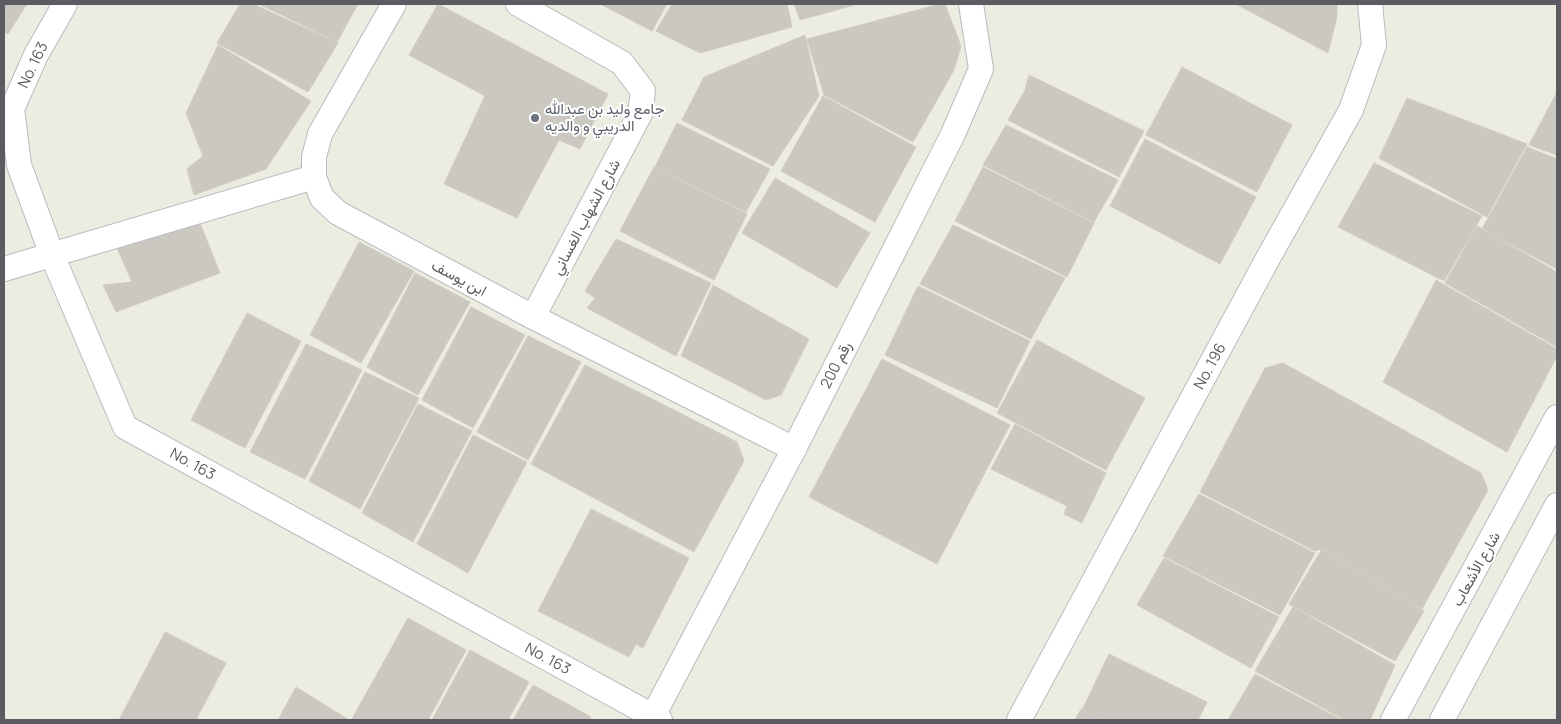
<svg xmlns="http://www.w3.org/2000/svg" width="1561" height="724" font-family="Manrope,Vazirmatn,sans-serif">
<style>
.building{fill:#cac8c0;stroke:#d1cebf}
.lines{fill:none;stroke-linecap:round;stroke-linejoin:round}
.minor-casing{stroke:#b9bac0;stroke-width:26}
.minor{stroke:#fff;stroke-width:24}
.worship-dot{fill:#6b7280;stroke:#fff;stroke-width:2}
.labels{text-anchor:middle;stroke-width:4;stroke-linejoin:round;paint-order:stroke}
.street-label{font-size:15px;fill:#5a5c62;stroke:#fff}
.worship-label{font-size:15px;fill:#5b616d;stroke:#fff;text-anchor:start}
</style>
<rect width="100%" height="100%" fill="#edece1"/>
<g class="building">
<path d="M4,4H27L8,34L4,32Z"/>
<path d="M240,4H253L338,43L308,92L217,43Z"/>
<path d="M259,4H358L337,42Z"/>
<path d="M438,4L608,94L580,149L559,140L517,218L444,184L485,96L409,55Z"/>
<path d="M603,4H667L652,31L602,5Z"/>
<path d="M672,4H787L792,27L700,53L656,31Z"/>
<path d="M794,4H858L800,20Z"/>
<path d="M940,4H945L961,46L954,70L913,142L824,95L807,39Z"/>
<path d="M1236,4H1337V17L1328,53Z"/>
<path d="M805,35L819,96L773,166L682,120L704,77Z"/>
<path d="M218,45L311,101L266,169L194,195L187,169L203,156L186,113Z"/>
<path d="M1182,67L1292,125L1257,192L1146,135Z"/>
<path d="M1029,75L1144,131L1119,177L1008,120L1025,90Z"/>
<path d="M1557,92V155L1529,145Z"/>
<path d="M823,96L916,147L875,222L781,171Z"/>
<path d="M1407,98L1527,144L1487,217L1379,158Z"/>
<path d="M677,123L770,169L746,212L655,167Z"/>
<path d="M1006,125L1118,180L1094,222L983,165Z"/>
<path d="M1145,139L1256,197L1220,264L1110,206Z"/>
<path d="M1527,147L1557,159V269L1482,229Z"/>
<path d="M1374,163L1482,216L1444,281L1338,227Z"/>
<path d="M654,167L747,214L714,280L620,231Z"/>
<path d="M983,167L1094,223L1067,277L955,221Z"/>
<path d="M775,178L870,233L837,288L742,233Z"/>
<path d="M198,218L220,273L116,312L103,285L132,282L116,246Z"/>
<path d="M953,225L1065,278L1031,339L920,284Z"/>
<path d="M1477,226L1557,272V347L1445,283Z"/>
<path d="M616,239L711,283L676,356L587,308L595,298L585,291Z"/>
<path d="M359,242L414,271L361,363L310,335Z"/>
<path d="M415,273L470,302L418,395L367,367Z"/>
<path d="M1436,280L1557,349V356L1507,452L1383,382Z"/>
<path d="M713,285L809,339L781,395L766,400L681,356Z"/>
<path d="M918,286L1030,341L997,408L885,355Z"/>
<path d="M471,307L525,335L473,428L422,400Z"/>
<path d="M247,313L301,341L245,448L191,420Z"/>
<path d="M528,336L581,362L528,460L477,432Z"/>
<path d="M1037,340L1145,398L1106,470L997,413Z"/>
<path d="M306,344L362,370L305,479L250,452Z"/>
<path d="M882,359L1010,425L937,564L809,497Z"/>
<path d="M1283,363L1481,473L1488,490L1422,609L1322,549L1315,551L1200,492L1265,368Z"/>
<path d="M585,365L737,442L744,461L694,552L531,464Z"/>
<path d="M365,372L419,398L360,509L309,481Z"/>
<path d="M418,404L472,431L413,542L362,513Z"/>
<path d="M1015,424L1106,473L1082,523L1064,514L1067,506L991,469Z"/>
<path d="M473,435L527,462L468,573L417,544Z"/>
<path d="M1199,494L1315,553L1280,615L1163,556Z"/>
<path d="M591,509L689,558L643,648L636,644L629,657L538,611Z"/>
<path d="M1322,549L1424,611L1395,661L1289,604Z"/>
<path d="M1164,558L1279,617L1251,668L1137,605Z"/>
<path d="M1293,607L1395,665L1370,720H1345L1255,671Z"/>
<path d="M408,618L466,650L428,720H353L352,719Z"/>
<path d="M165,632L226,663L196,720H119Z"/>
<path d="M470,650L529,682L508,720H432Z"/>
<path d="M1109,654L1207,702L1198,720H1103L1082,710Z"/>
<path d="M1255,674L1342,720H1228Z"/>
<path d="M533,685L591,717L589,720H513Z"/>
<path d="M296,687L349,720H278Z"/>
<path d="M1081,709L1102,720H1075Z"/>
</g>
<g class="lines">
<defs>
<g id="minor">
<path id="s1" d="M65,4L36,55L12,109L19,165L52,255L125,427L660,720"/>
<path d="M394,4L320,134L314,157V177L322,198L338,213L533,317L794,449"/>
<path d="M518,4L622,63L643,91L640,114L533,317"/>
<path d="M4,269L314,177"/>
<path d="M653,716L794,449L953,134L981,69L971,4"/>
<path id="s2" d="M1019,720L1267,260L1351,110L1374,45L1370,4"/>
<path d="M1393,720L1557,417"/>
<path d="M1442,720L1557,505"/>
</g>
</defs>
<use href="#minor" class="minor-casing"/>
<use href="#minor" class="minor"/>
</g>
<circle class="worship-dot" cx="535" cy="118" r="5"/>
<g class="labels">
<g class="street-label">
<text transform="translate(33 65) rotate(-64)" y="5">No. 163</text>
<text transform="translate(586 217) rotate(-62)" y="5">شارع الشهاب الغساني</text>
<text transform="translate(459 278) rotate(28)" y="5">ابن يوسف</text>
<text transform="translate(836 365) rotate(-63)" y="5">رقم 200</text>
<text dy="5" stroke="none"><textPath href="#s2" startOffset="402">No. 196</textPath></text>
<text dy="5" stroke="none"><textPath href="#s1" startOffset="534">No. 163</textPath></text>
<text transform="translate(1476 569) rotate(-61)" y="5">شارع الأشعاب</text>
<text dy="5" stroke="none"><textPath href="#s1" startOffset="939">No. 163</textPath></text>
</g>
<g class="worship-label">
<text x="545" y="114">جامع وليد بن عبدالله<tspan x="545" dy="17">الدريبي و والديه</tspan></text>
</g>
</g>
<rect width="1561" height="724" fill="none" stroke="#5a5c62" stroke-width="10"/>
</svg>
